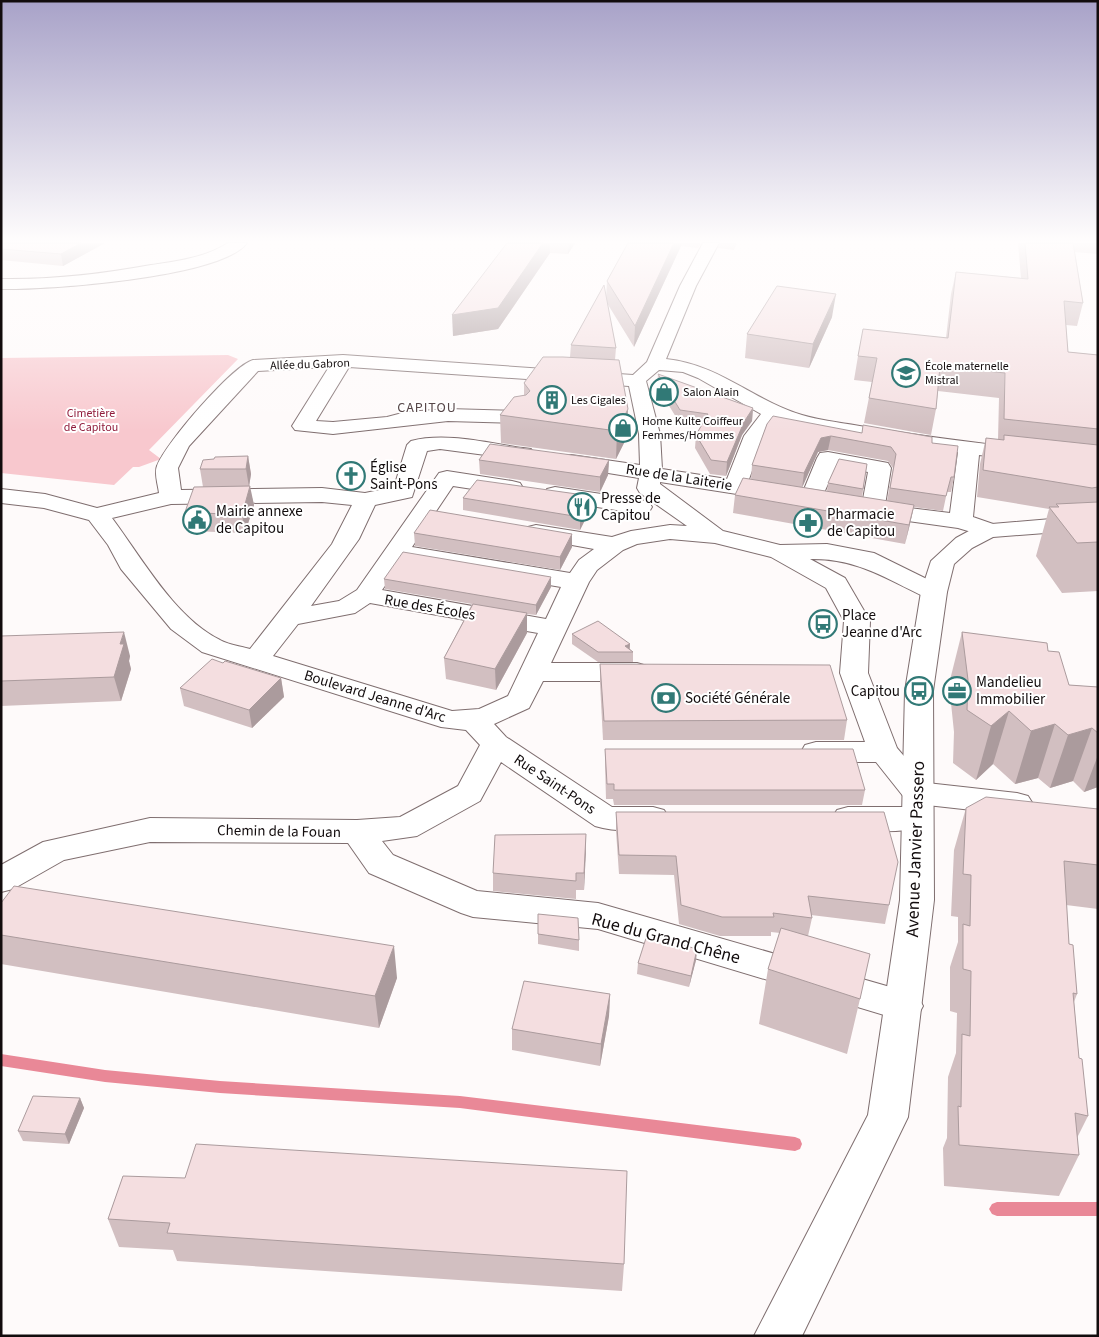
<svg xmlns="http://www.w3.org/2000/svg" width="1099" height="1337" font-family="'Source Sans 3',sans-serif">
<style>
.green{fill:#f8c8ce}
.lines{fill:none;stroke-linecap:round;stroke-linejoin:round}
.stream{fill:#e98897;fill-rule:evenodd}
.street-casing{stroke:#7f6e6f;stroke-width:2}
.secondary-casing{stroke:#7f6e6f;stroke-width:2}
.street{fill:#fff;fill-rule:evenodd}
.secondary{fill:#fff;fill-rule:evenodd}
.wall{fill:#d2bfc1;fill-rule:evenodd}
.shaded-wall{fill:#ab9b9d}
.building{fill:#f4dee0;stroke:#ab9b9d}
.labels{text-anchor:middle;stroke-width:4;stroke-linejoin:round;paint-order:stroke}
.far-street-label{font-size:12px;fill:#120c0d;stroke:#fff}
.far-poi-label{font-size:12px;fill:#120c0d;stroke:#fff;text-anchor:start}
.far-park-label{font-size:12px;fill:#911e3d;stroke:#fff}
.far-neighbourhood-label{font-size:14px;letter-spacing:1px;fill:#574749;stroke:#fff}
.poi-label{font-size:15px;fill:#120c0d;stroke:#fff;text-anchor:start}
.street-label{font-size:15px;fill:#120c0d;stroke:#fff}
.near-street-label{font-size:18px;fill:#120c0d;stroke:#fff}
</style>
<rect width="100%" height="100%" fill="#fefafa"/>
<path class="green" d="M228,355L238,359L149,450L161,459L139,467H133L114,485L1,473V358Z"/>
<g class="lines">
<g class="stream">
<path d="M1,1054L105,1070L220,1081L460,1096L795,1137L800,1139L802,1144L800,1149L795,1151L460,1108L220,1093L105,1082L1,1066Z"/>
<path d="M997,1202H1098V1216H997L992,1214L989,1209L992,1204Z"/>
</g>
<defs>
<g id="street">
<path d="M228,243H247C221,278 45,290 1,289V279C51,280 101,274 151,265C177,261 205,258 228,243Z"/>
<path d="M703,243H719L696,286L666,359C721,365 752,400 802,415C818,420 837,422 854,425C909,435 964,441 1019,448L1027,449L1030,454L1027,459L1019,460L979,455L973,517L996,525L1000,530L996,535L988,537L958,528L865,515L861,510L868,472L836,466L819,504L811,506L803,504L800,499L817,458L820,453L828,452L888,463L891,468L885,505L950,513L958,452C899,445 833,440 777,420L764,437L748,482L783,488L786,493L783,498L775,500L660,482V484L723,531L780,545L827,544L874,553L943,587L947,592L943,597L934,600L925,597C885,578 856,558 810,559L845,578L870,621L868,673L897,748L927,783L1017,793L1028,796L1033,804L1028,812L1017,815L918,804L907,801L876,762H816L805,759L801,752L805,745L816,742H865L840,673L844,621L826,588L771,557L715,543L670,539L637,544L623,550L597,570L589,582L551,663H637L647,666L651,672L647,678L637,681H543L529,708L494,724L506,737L612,807H653L664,810L669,818L664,826C644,832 615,832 595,826L501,762L480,801L417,836L382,841L393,855L477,891L598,903L904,991L917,995L923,1006L917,1017L904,1021L598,929L473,917L461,913L369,873L348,843L150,842L64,860L13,889L1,892V865L43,842L150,818L357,820L400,817L458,786L480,745L466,730L441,727L202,652L171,629L121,569L108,545L89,520L44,508L1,503V489L45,494L97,508L159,493C158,485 154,473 157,466C165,444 232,366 253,360L343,355L633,375L647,362L680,286ZM329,367L292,426L295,430L333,434L448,421L519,423L526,421L529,417L526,413L519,411L448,409L406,412L387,417L333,422L316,421L349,367L629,386L639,434L640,465L571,455L563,456L560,461L563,466L571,467L639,478L637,488L640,493L687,526L670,525L631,531L612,537L536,525L528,527L524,532L528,537L594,549L579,560L570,573L412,547L453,486L512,495L520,493L523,488L520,483L512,481L447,471L439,473L357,590L339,601L311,606L359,539L375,505L412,497L427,451L440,449L523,460L531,459L534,454L531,449L523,448C487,443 446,432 411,441L407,445L394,487L365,493L322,488L181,490L178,468L189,446L258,371ZM659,370L683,372L698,378L761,414L744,436L727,479L662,469L660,434L646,381ZM322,502L352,505L332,544L250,649C240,646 229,645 220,640C174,617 142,558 112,518L171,504ZM403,560L561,587L546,619L382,590ZM370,603L538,633L508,696L479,709L452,711L273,656L298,624L355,613Z"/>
<path d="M555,487L641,500L649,502L652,507L649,512L641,514L547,499L544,494L547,489Z"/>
<path d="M848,807H917L928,810L933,818L928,826C906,833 859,833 837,826L832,818L837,810Z"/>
</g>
<path id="secondary" d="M1098,515V529L993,537L972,548L954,564L947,592L933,691L934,900L908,1117L802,1336H754L868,1115L900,900L905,691L921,592L931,561L956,538L980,525Z"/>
</defs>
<use href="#street" class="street-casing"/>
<use href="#secondary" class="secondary-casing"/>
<use href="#street" class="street"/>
<use href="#secondary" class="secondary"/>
</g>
<g class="wall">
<path d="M1,243H105L63,266L1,260Z"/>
<path d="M507,243H575L568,254L550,253L498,329L453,336Z"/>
<path d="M628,243H701L698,248L681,246L634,347L607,303L616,348L615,360L627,437L616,459L501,443L500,415L524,396V383L570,357L571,345L606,299L607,281Z"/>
<path d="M719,243H737L734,250L718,248Z"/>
<path d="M1018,243H1098V254L1075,252L1083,303L1077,326L1066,325L1068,352L1098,355V591L1062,593L1036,556L1049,509L977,497L980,464L986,438L998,440L999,398L938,391L936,409L931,435L864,423L872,382L854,380L858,356L946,338L951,294L956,272L1021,278Z"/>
<path d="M832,317L809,368L745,358L747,334Z"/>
<path d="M658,374L753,408L752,421L742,435L726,476L710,474L695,448L696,435L701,426L679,422L657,386Z"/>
<path d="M767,424L932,443L954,477L951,492H947L943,511L914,507L905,544L733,513L735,495L751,479L752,465ZM828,450L888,461L893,468L887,501L862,497L867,464L828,483L827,491L802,487L818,452Z"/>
<path d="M248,456L251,474L249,486L254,505L245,533L189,531L185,512L203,487L200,469L214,459Z"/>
<path d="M479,460H609L608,475L600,492L480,474Z"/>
<path d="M591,496V508L580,530L463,510V498Z"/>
<path d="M414,533L572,534V547L560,570L415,546Z"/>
<path d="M551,577V587L536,615L527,614V633L496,690L446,679L444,658L472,604L385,589L384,579Z"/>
<path d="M962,632L1048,651L1069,685L1098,687V787L1084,792L1073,781L1050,788L1038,778L1015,784L993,764L976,780L953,763L954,732L949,684Z"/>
<path d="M572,634L630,644V649L633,652V662H598L572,644Z"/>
<path d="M1,636L130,656L129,661L131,669L121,701L1,706Z"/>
<path d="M223,663L281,678L284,697L252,728L184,706L180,688Z"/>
<path d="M600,664L847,720L844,740H603L600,683Z"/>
<path d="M605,749L865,790L862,805H614L613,799H606L605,764Z"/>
<path d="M966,808L1098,809V909L1066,905L1069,944L1077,994L1074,1002L1079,1058L1088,1116L1077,1138L1079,1155L1059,1196L944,1186L943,1148L947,1138L948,1077L956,1053L957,1013L950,1011V967L958,942V917L951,916L954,850Z"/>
<path d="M616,812L889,905L885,924L811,915L812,918L808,936L860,999L847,1054L759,1024L768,969L780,933L771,932V936H720L679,924L674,875L619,874L616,831Z"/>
<path d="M586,834L584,890H576V899L493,891V873Z"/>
<path d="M1,903L397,978L379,1028L1,964Z"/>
<path d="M538,914L579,940V951L538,944Z"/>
<path d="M697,949L696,960L689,987L637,974L638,963Z"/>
<path d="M610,994L609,1016L600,1066L512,1050V1029Z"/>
<path d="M80,1098L84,1108L69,1144L23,1141L18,1131Z"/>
<path d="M123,1176L624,1264L622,1291L177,1261L173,1250L119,1247L108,1219Z"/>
</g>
<g class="shaded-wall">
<path d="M81,243H105L63,266L61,254Z"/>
<path d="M543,243H550V253L498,329L453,336L452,315Z"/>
<path d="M569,243H575L568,254Z"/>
<path d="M674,243H681V246L634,347L635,326Z"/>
<path d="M836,294L832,317L809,368L813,344Z"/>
<path d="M753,408L752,421L742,435L726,476L727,462L744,422Z"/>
<path d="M628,409L627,437L616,459L617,431Z"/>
<path d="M831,436L828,450L818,452L802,488L804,473L821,438Z"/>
<path d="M248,456L251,474L249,487L246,469Z"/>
<path d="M609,460L608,475L600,492V477Z"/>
<path d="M250,486L254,505L245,533L242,515Z"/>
<path d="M591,496V508L580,530V517Z"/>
<path d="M914,505L910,524L905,544L909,525Z"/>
<path d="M572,534V547L560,570V557Z"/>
<path d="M551,577V587L536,615V605Z"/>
<path d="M527,613V633L496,690L495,669Z"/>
<path d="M124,632L130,656L129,661L131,669L121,701L114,677L120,644Z"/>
<path d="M630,644L629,652L625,646Z"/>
<path d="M281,678L284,697L252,728L249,710Z"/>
<path d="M1009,711L993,764L976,780L991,726Z"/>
<path d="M1055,724L1038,778L1015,784L1031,731Z"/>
<path d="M1092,728L1073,781L1050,788L1068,735Z"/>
<path d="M1098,755V787L1084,792Z"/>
<path d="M586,834V851L584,890V873Z"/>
<path d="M394,946L397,978L379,1028L375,996Z"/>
<path d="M697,949L696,960L689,987L691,976Z"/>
<path d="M610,994L609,1016L600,1066L601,1044Z"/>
<path d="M80,1098L84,1108L69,1144L65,1134Z"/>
</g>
<g class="building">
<path d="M1,243H81L61,254L1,249Z"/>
<path d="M507,243H543L498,308L452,315Z"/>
<path d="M628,243H674L635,326L607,281Z"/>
<path d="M1025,243H1073L1083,303L1064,301L1068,352L1098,355V429L1004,419L1005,373L940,366L936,409L869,398L877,358L858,356L863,329L948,338L956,272L1028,279Z"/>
<path d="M604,285L616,348L571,345Z"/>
<path d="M777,286L836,294L813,344L747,334Z"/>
<path d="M543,357H563L619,360L628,409L617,431L500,415L514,397L526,395L530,391L524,383Z"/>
<path d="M658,374L753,408L744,422L727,462L711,460L696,435L708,414L680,410Z"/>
<path d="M773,416L862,433L863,425L932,437V443L958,446L954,477H951L946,496L890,488L896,454L891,447L831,436L821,438L804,473L752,465L767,424Z"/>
<path d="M1004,435L1098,445V487L1092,488L983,470L986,438L1004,440Z"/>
<path d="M490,444L609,460L600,477L479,460Z"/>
<path d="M248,456L246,469H200L203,460L214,459L215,457Z"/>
<path d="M839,459L867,464L863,489L828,483Z"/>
<path d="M743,478L914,505L909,525L735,495Z"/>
<path d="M477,480L591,496L580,517L463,498Z"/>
<path d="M250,486L242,515L185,512L194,487Z"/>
<path d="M1098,502V542L1077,543L1049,507H1059L1056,504Z"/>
<path d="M430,510L572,534L560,557L414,533Z"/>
<path d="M403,552L551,577L536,605L384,579Z"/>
<path d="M473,604L527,613L495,669L444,658Z"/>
<path d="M598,621L630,644L625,646L633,652H598L572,634Z"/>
<path d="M124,632L120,644H124L114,677L1,681V636Z"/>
<path d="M962,632L1047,643L1048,651L1059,652L1069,685L1098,687V733L1092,728L1068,735L1055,724L1031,731L1009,711L991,726L967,710L968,680Z"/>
<path d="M212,659L223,663L225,661L281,678L249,710L180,688Z"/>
<path d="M600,664L830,665L847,720L604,721Z"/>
<path d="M605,749H853L865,790H614V784H607Z"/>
<path d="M986,797L1098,809V865L1064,861L1069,944L1073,945L1077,994L1073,993L1079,1058L1082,1059L1088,1116L1075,1113L1079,1155L959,1145L958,1106L961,1107L962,1034L970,1036L971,971L963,969V924L970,926L971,875L963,874L966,808Z"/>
<path d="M616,812H884L898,862L889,905L808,896L812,918L773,913L774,917H722L681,905L676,856L619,855Z"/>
<path d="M586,834L584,873H576V881L493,873L495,835Z"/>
<path d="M14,886L394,946L375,996L1,935V903Z"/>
<path d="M538,914L578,918L579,940L538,934Z"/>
<path d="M781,928L870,954L860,999L768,969Z"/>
<path d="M647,935L697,949L691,976L638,963Z"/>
<path d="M524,981L610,994L601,1044L512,1029Z"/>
<path d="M33,1096L80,1098L65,1134L18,1131Z"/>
<path d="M196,1144L627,1171L624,1264L167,1233L170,1223L108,1219L123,1176L185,1178Z"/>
</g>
<linearGradient id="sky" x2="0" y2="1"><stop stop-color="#a8a2c8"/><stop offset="0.56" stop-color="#fffdfd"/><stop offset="1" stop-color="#fffdfd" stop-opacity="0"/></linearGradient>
<rect width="1099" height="431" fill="url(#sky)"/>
<defs>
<symbol id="school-ring" viewBox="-11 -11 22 22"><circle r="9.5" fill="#fff" stroke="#317976" stroke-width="1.5"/><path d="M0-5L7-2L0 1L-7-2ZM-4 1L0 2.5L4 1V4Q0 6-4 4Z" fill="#317976"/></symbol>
<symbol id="shop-ring" viewBox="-11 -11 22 22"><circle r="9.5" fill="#fff" stroke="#317976" stroke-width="1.5"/><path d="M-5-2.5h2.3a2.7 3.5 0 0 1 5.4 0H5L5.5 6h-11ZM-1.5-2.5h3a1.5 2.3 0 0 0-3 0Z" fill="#317976"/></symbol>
<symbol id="building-ring" viewBox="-11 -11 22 22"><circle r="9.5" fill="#fff" stroke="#317976" stroke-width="1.5"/><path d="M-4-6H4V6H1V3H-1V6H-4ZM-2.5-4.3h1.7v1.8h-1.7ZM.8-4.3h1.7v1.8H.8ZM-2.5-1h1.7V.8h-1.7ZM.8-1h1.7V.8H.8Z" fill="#317976"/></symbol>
<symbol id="church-ring" viewBox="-11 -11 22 22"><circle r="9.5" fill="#fff" stroke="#317976" stroke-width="1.5"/><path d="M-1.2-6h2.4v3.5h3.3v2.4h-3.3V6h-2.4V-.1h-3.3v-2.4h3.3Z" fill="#317976"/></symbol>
<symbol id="restaurant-ring" viewBox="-11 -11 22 22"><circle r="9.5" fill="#fff" stroke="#317976" stroke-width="1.5"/><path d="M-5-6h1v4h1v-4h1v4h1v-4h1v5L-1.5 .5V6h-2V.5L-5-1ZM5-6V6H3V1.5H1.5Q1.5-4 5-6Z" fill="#317976"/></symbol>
<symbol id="civic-ring" viewBox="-11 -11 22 22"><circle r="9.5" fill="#fff" stroke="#317976" stroke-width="1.5"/><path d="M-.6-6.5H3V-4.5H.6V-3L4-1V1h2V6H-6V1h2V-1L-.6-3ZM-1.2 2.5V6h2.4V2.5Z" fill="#317976"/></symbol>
<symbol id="pharmacy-ring" viewBox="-11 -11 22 22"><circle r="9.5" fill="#fff" stroke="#317976" stroke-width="1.5"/><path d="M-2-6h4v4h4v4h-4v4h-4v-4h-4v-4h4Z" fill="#317976"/></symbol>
<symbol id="bus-ring" viewBox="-11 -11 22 22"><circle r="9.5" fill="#fff" stroke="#317976" stroke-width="1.5"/><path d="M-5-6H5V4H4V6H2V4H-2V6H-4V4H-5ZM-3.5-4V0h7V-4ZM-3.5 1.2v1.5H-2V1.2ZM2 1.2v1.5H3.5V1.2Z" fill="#317976"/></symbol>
<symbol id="office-ring" viewBox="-11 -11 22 22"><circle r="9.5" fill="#fff" stroke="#317976" stroke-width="1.5"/><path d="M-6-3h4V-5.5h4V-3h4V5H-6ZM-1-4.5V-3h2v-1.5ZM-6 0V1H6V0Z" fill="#317976"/></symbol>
<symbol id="bank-ring" viewBox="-11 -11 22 22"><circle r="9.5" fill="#fff" stroke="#317976" stroke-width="1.5"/><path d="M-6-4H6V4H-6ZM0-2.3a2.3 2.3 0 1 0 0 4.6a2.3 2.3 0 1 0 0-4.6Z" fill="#317976"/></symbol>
</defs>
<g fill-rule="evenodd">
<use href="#school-ring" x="890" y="357" width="32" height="32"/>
<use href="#shop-ring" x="648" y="376" width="32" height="32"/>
<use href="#building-ring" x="536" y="384" width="32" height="32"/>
<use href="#shop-ring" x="607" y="412" width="32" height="32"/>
<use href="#church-ring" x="335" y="460" width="32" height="32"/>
<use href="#restaurant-ring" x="566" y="491" width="32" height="32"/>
<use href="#civic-ring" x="181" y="504" width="32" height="32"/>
<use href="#pharmacy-ring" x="792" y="507" width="32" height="32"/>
<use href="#bus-ring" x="807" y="608" width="32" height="32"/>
<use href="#bus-ring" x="903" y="675" width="32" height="32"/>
<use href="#office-ring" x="941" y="675" width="32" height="32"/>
<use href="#bank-ring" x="650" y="682" width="32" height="32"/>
</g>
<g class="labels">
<g class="far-street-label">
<text transform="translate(310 364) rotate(-2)" y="4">Allée du Gabron</text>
</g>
<g class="far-poi-label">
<text x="925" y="370">École maternelle<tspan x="925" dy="14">Mistral</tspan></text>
<text x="683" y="396">Salon Alain</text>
<text x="571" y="404">Les Cigales</text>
<text x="642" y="425">Home Kulte Coiffeur<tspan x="642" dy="14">Femmes/Hommes</tspan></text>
</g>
<g class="far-park-label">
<text x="91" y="417">Cimetière<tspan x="91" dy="14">de Capitou</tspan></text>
</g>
<g class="far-neighbourhood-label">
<text x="427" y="412">CAPITOU</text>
</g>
<g class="poi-label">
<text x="370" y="472">Église<tspan x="370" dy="17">Saint-Pons</tspan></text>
<text x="601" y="503">Presse de<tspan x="601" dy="17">Capitou</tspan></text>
<text x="216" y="516">Mairie annexe<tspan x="216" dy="17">de Capitou</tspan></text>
<text x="827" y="519">Pharmacie<tspan x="827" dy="17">de Capitou</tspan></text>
<text x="842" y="620">Place<tspan x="842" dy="17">Jeanne d'Arc</tspan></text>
<text x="976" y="687">Mandelieu<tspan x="976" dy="17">Immobilier</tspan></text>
<text x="900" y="696" text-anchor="end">Capitou</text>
<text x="685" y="703">Société Générale</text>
</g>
<g class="street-label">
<text transform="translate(679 477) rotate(9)" y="5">Rue de la Laiterie</text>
<text transform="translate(430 607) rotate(10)" y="5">Rue des Écoles</text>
<text transform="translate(375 696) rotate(17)" y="5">Boulevard Jeanne d'Arc</text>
<text transform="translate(555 784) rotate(34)" y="5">Rue Saint-Pons</text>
<text transform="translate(279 831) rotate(1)" y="5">Chemin de la Fouan</text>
</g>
<g class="near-street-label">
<text transform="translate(915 849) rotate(-88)" y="6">Avenue Janvier Passero</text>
<text transform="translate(666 938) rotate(15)" y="6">Rue du Grand Chêne</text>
</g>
</g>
<rect width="1099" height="1337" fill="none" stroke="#120c0d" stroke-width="5"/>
</svg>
